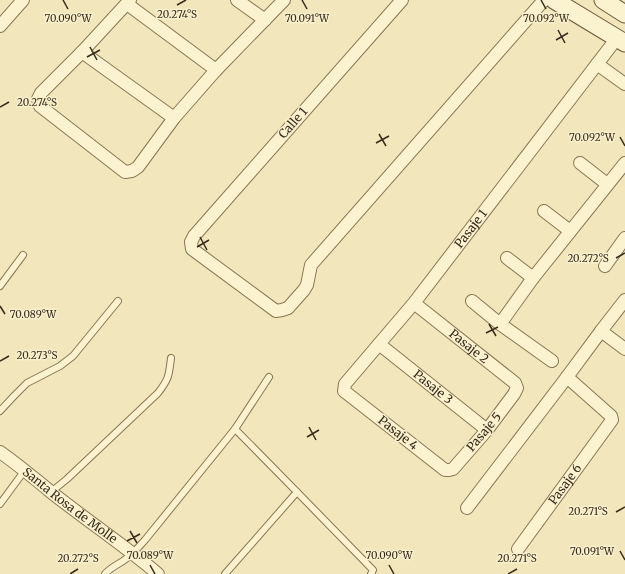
<svg xmlns="http://www.w3.org/2000/svg" width="625" height="574" font-family="Merriweather,serif">
<style>
.lines{fill:none;stroke-linecap:round;stroke-linejoin:round}
.lane-casing{stroke:#897654;stroke-width:8}
.street-casing{stroke:#897654;stroke-width:14}
.secondary-casing{stroke:#6a5738;stroke-width:19}
.lane{stroke:#fbf3cf;stroke-width:6}
.street{stroke:#fbf3cf;stroke-width:12}
.secondary{stroke:#fbf3cf;stroke-width:17}
.ticks{fill:none;stroke:#372b1a;stroke-width:1.5}
.labels{text-anchor:middle;stroke-width:3;stroke-linejoin:round;paint-order:stroke}
.street-label{font-size:12px;fill:#372b1a;stroke:#f8f0cc}
.ticks-label{font-size:10px;text-anchor:middle;fill:#372b1a;stroke:#f8f0cc;stroke-width:3;stroke-linejoin:round;paint-order:stroke}
</style>
<rect width="100%" height="100%" fill="#f1e6bc"/>
<g class="lines">
<defs>
<g id="lane">
<path d="M0,286L23,255"/>
<path d="M0,411L14,396L27,383L60,366L73,356L118,301"/>
<path d="M235,429L269,377"/>
<path d="M51,492L67,479L158,393C169,379 169,375 171,358"/>
<path d="M297,492L373,570L371,574"/>
<path d="M0,504L25,470"/>
<path d="M105,574C110,568 117,565 123,561C132,555 138,548 145,540L235,429L297,492L225,574"/>
</g>
<g id="street">
<path d="M130,0L82,52L41,93L38,99L40,106L125,172L132,171L138,167L174,118L216,70L284,0"/>
<path d="M237,0L265,20"/>
<path d="M402,0L194,236L191,242L192,249L276,311L282,310L288,308L304,290L307,285L311,265L544,0"/>
<path d="M127,4L216,70"/>
<path d="M0,26L23,0"/>
<path d="M82,52L174,118"/>
<path d="M597,64L625,84"/>
<path d="M580,163L607,184"/>
<path d="M544,211L570,231"/>
<path d="M507,258L533,278"/>
<path d="M605,266L625,238"/>
<path d="M472,301L500,324L552,361"/>
<path id="s1" d="M414,303L515,383L517,388L514,394L487,430L453,469L449,470H445L344,391L345,384L414,303L617,38"/>
<path d="M500,324L533,278L625,163"/>
<path d="M601,331L625,349"/>
<path id="s2" d="M379,344L487,430"/>
<path id="s3" d="M0,452C17,464 34,478 51,492C86,520 124,545 158,574"/>
<path d="M467,508L567,377L601,331L625,300"/>
<path id="s4" d="M518,549L612,420L611,416L567,377"/>
</g>
<g id="secondary">
<path d="M554,0L625,43"/>
<path d="M603,0L625,14"/>
</g>
</defs>
<use href="#lane" class="lane-casing"/>
<use href="#street" class="street-casing"/>
<use href="#secondary" class="secondary-casing"/>
<use href="#lane" class="lane"/>
<use href="#street" class="street"/>
<use href="#secondary" class="secondary"/>
</g>
<path class="ticks" d="M63,0L68,9M302,0L307,9M541,0L546,9M177,5L186,0M558,30L565,43M556,40L568,33M90,47L97,60M87,57L100,50M0,107L9,102M379,134L386,146M620,137L625,146M376,143L389,136M200,237L207,250M197,247L209,240M616,258L625,253M0,306L5,314M489,324L496,336M486,333L498,327M0,361L9,356M309,427L316,440M307,437L319,430M616,512L625,507M130,531L137,543M127,541L140,534M620,551L625,560M150,565L155,574M389,565L394,574M70,574L78,569M508,574L517,569"/>
<g class="labels">
<g class="street-label">
<text transform="translate(293 123) rotate(-49)" y="4">Calle 1</text>
<text dy="4" stroke="none"><textPath href="#s1" startOffset="581">Pasaje 1</textPath></text>
<text dy="4" stroke="none"><textPath href="#s1" startOffset="70">Pasaje 2</textPath></text>
<text dy="4" stroke="none"><textPath href="#s2" startOffset="69">Pasaje 3</textPath></text>
<text transform="translate(484 432) rotate(-50)" y="4">Pasaje 5</text>
<text transform="translate(398 433) rotate(38)" y="4">Pasaje 4</text>
<text dy="4" stroke="none"><textPath href="#s4" startOffset="80">Pasaje 6</textPath></text>
<text dy="4" stroke="none"><textPath href="#s3" startOffset="88">Santa Rosa de Molle</textPath></text>
</g>
</g>
<g class="ticks-label">
<text x="177" y="18">20.274°S</text>
<text x="68" y="22">70.090°W</text>
<text x="307" y="22">70.091°W</text>
<text x="546" y="22">70.092°W</text>
<text x="37" y="106">20.274°S</text>
<text x="592" y="141">70.092°W</text>
<text x="588" y="262">20.272°S</text>
<text x="33" y="318">70.089°W</text>
<text x="37" y="359">20.273°S</text>
<text x="588" y="515">20.271°S</text>
<text x="592" y="555">70.091°W</text>
<text x="150" y="559">70.089°W</text>
<text x="389" y="559">70.090°W</text>
<text x="78" y="562">20.272°S</text>
<text x="517" y="562">20.271°S</text>
</g>
</svg>
